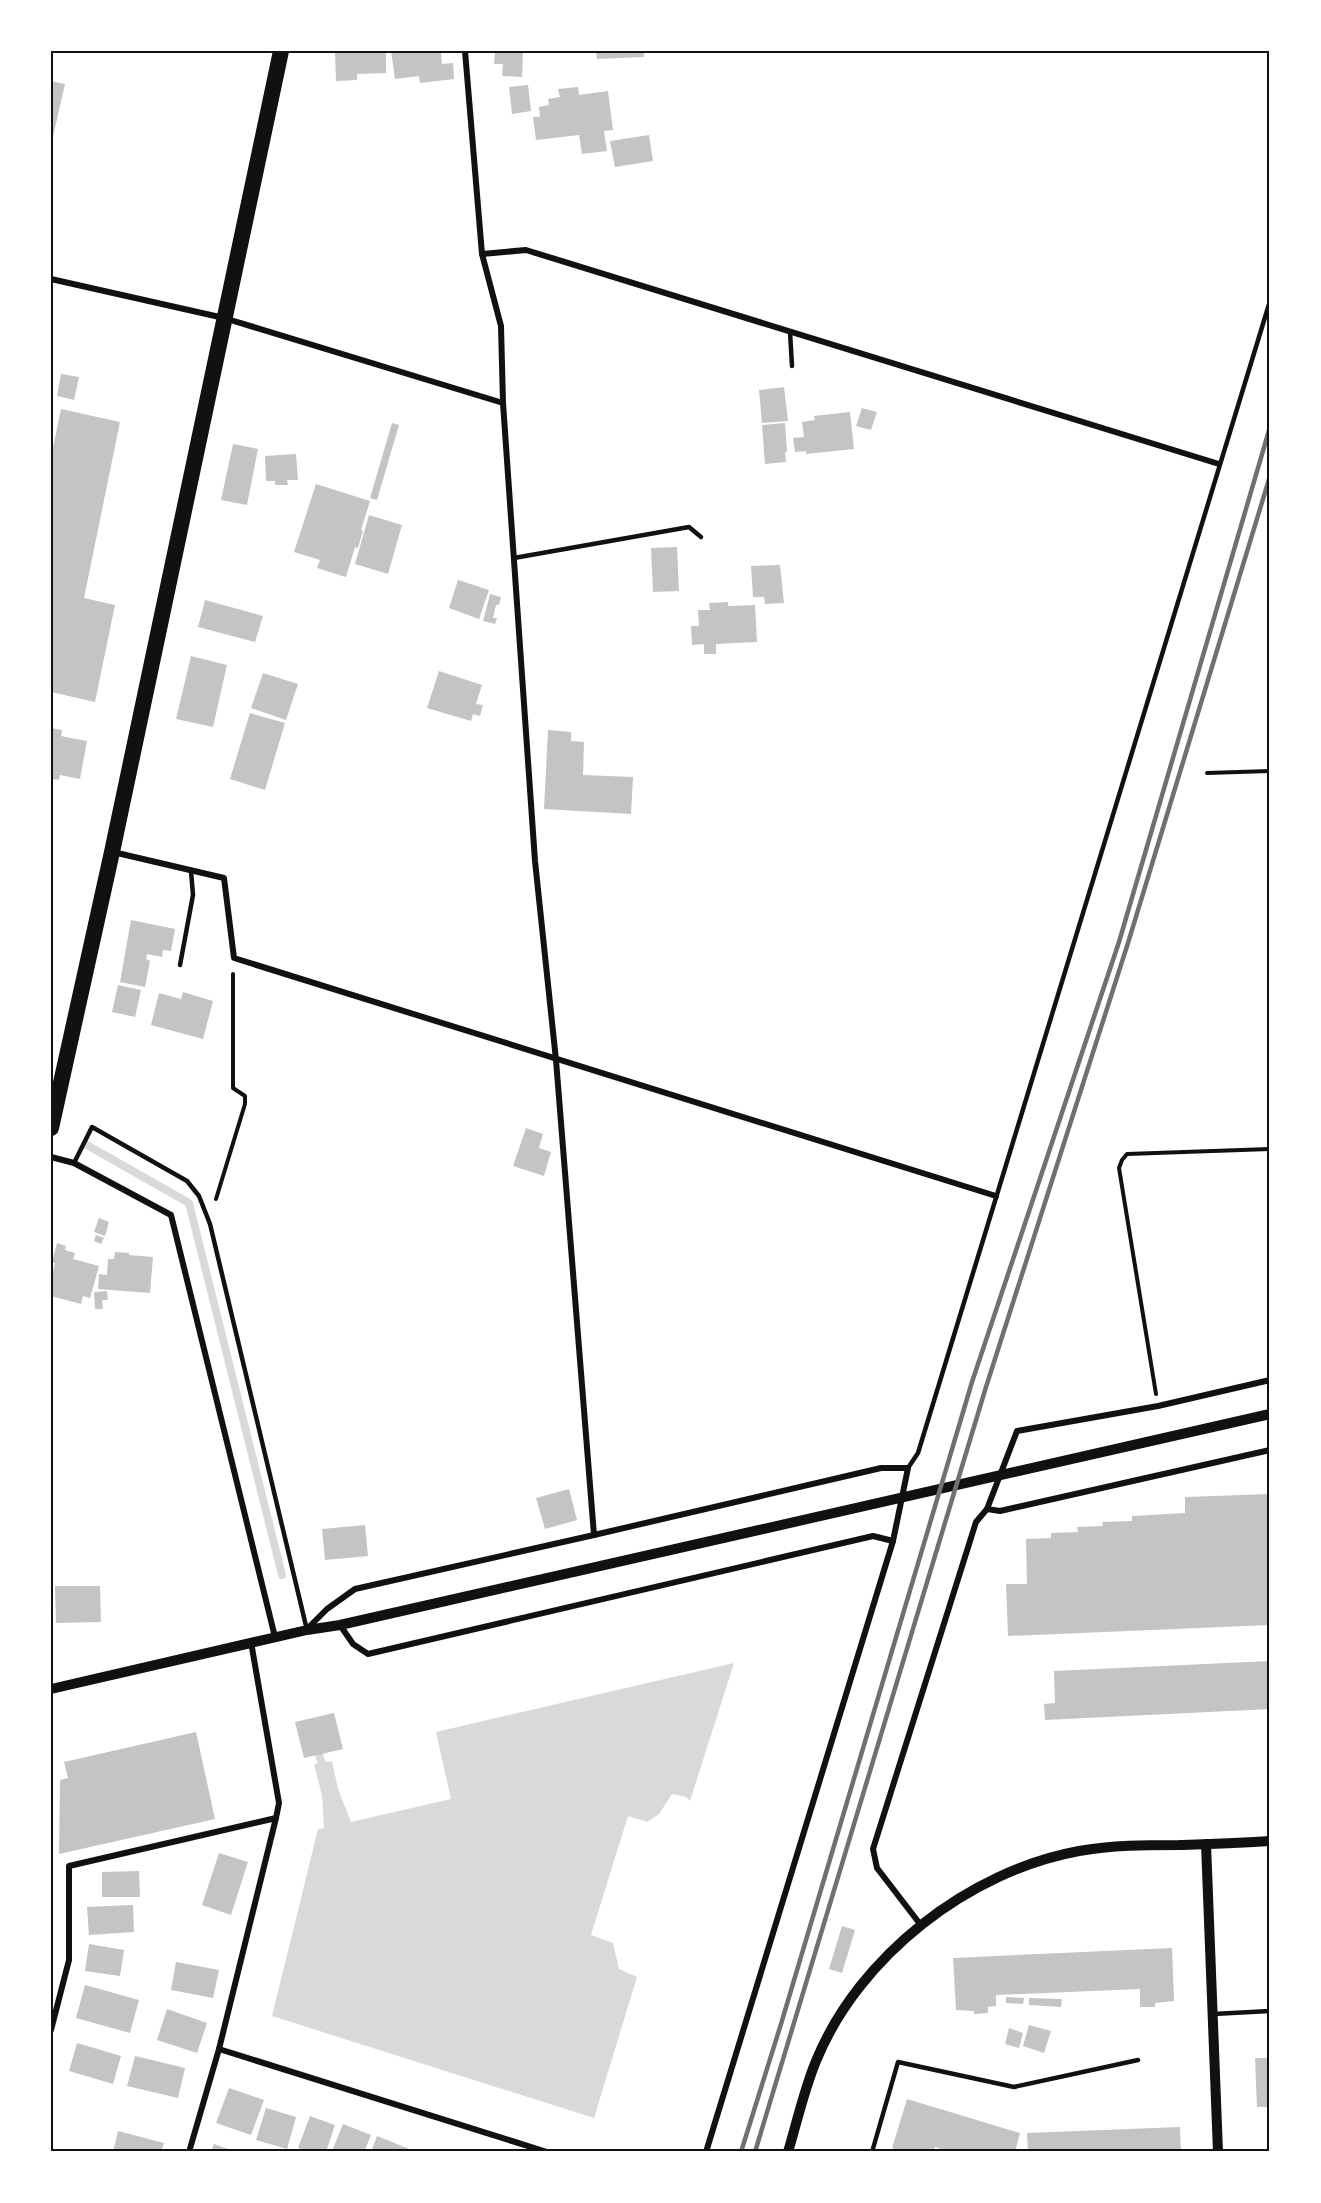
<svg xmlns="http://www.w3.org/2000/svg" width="1321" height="2203" font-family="'DM Sans',sans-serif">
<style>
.water{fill:#d9d9d9}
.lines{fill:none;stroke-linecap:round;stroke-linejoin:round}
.stream{stroke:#d9d9d9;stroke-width:8}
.building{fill:#c4c4c4}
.path{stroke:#111;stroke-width:4}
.service{stroke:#111;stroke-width:4.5}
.minor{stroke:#111;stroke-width:6}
.tertiary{stroke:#111;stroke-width:10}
.trunk{stroke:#111;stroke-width:16}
.rail{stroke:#707070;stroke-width:4.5}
.neatline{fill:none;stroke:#111;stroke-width:2}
</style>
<rect width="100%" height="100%" fill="#fff"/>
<path class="water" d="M734,1663L690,1801L686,1797L672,1794L659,1814L647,1822L628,1816L591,1935L613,1943L619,1969L637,1977L594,2118L272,2016L318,1829L324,1828L322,1795L314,1764L332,1761L338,1789L351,1822L451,1799L436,1732Z"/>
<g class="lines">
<g class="stream">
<path d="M87,1145L189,1203L282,1575"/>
<path d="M319,1754L324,1772"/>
</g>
</g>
<g class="building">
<path d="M335,51H386V73L357,74V80L336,81Z"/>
<path d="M391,51H441L442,64L453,63L454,79L420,83L419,76L395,79Z"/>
<path d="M495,51H523L522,77L502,76L503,64H494Z"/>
<path d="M596,51H644V57L597,59Z"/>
<path d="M51,81L65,84L52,141H51Z"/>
<path d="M528,85L531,111L512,114L509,87Z"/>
<path d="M578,87L579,95L608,91L613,130L604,131L607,151L582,154L579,135L536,140L533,117H540L539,107L549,105L548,99L560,97L558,89Z"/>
<path d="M649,135L653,161L615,167L610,141Z"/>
<path d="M61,374L79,377L74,400L57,396Z"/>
<path d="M784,387L788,421L762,423L759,390Z"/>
<path d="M862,408L877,412L871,430L856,426Z"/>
<path d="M61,409L120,422L84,598L115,605L95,702L51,692V457Z"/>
<path d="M850,412L854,449L806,454V451L795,452L793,438L804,437L802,422L815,420L814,416Z"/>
<path d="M392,423L399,425L377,500L370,498Z"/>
<path d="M785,423L787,452H785L786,462L765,464L762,425Z"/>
<path d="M233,444L258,449L247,505L221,500Z"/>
<path d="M296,454L298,480H287L288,485H275V481H266L265,456Z"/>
<path d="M316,484L370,501L361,530L363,531L358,548L355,547L346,577L317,568L320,560L294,552Z"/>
<path d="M369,515L402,525L388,574L355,564Z"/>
<path d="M677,547L679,591L653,592L651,548Z"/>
<path d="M780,565L784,603L765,604L764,597H753L751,566Z"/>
<path d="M458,580L489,590L479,619L449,608Z"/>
<path d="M490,594L501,597L499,605H496L493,618H497L495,624L483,621Z"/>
<path d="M205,600L263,616L255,642L198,627Z"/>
<path d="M728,602V606L755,605L757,642L716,644V654H704V644L692,645L691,626H699L698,610H710L709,603Z"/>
<path d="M191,656L227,665L213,727L176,719Z"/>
<path d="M439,671L482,685L476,704L483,705L480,716L473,714L471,721L427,708Z"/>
<path d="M263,673L298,684L286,720L251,708Z"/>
<path d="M250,713L285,723L265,790L230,779Z"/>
<path d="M51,728L62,730L61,736L87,741L80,779L60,775L59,780L51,779Z"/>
<path d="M548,730L571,732V741L584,742L583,775L633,777L631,814L544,809Z"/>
<path d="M131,920L175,929L171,951L163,950L162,957L147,954L146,959L150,961L145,987L120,982Z"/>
<path d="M118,985L141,990L135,1017L112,1012Z"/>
<path d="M183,992L213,1001L203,1039L151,1025L159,993L181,999Z"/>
<path d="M526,1128L543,1134L539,1148L551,1152L544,1176L513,1166Z"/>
<path d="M99,1218L109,1222L105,1236L94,1232Z"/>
<path d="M96,1235L104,1238L101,1244L94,1241Z"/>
<path d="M57,1243L66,1246L65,1250L75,1253L73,1259L99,1266L90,1298L83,1296L81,1304L51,1296V1279L55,1263L52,1262Z"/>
<path d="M115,1252L129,1253V1255L153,1257L150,1293L98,1289L99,1274L107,1275L108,1259H114Z"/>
<path d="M107,1291L108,1300H102L103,1309H95L94,1292Z"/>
<path d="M569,1489L577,1520L545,1529L536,1498Z"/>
<path d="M1270,1494V1625L1008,1636L1006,1584H1027L1026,1539L1051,1538V1533L1078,1532L1077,1527L1103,1526L1102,1522L1132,1521V1516L1185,1513V1497Z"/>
<path d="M365,1525L368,1556L325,1560L322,1529Z"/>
<path d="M55,1586H100L101,1622L56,1623Z"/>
<path d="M1270,1661V1709L1045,1720L1044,1704L1055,1703L1054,1671Z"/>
<path d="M334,1713L343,1749L304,1758L295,1722Z"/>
<path d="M196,1732L215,1819L59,1854L60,1780L68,1778L64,1762Z"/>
<path d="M219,1853L248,1862L231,1915L202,1905Z"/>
<path d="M139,1871L140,1897H102V1872Z"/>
<path d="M133,1905L134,1932L89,1935L87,1907Z"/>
<path d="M842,1926L855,1930L842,1973L829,1969Z"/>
<path d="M89,1944L124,1950L120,1976L85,1971Z"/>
<path d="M1172,1948L1174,2001L1155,2003V2007H1140V1989L996,1995V2006L988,2007V2013L974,2014V2011L956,2010L953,1958Z"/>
<path d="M176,1962L219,1970L213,1998L171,1990Z"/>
<path d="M85,1985L139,2000L130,2033L76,2018Z"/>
<path d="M1006,1997L1024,1998L1023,2004L1006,2003Z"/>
<path d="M1029,1998L1062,1999L1061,2007L1029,2005Z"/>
<path d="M167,2009L207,2023L197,2053L157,2040Z"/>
<path d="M1029,2025L1051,2031L1044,2053L1023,2046Z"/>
<path d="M1009,2028L1023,2033L1019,2048L1005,2044Z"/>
<path d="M77,2043L121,2056L113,2084L69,2071Z"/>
<path d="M135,2056L185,2068L178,2098L127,2086Z"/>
<path d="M1255,2058H1270V2107H1257Z"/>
<path d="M229,2088L264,2100L251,2135L216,2123Z"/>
<path d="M907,2099L1020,2133L1015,2152H951L935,2147L933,2152H901L892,2148Z"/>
<path d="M266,2108L296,2117L287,2149L256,2140Z"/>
<path d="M310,2116L335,2125L326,2152H309L298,2148Z"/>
<path d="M343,2124L371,2135L364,2152L332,2151Z"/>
<path d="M1180,2127L1181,2152H1028L1027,2133Z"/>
<path d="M118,2131L164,2143L161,2152H113Z"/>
<path d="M377,2136L412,2150L411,2152H371Z"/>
<path d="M214,2144L236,2152H211Z"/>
</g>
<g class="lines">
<g class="path">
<path d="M1207,773L1270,771"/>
<path d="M216,1199L245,1104V1096L233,1088V974"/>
<path d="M1156,1394L1119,1168L1122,1160L1127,1154L1270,1149"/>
</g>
<g class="service">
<path d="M790,332L792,366"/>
<path d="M514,558L689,527L701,537"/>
<path d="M180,965L193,895L191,871"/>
<path d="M74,1163L92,1127L187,1181L199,1196L210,1224L307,1630"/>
<path d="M908,1468L918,1453L1270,301"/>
<path d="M1213,2014L1270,2011"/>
<path d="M872,2152L898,2062L1014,2087L1138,2060"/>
</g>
<g class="minor">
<path d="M465,51L482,254L501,326L503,403L535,861L556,1060L594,1535"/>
<path d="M482,254L526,250L1219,464"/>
<path d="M51,279L224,318L503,403"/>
<path d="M113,852L224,878L234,958L996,1196"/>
<path d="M51,1157L74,1163L171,1215L275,1637"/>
<path d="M1270,1380L1158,1406L1017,1431L987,1509L1000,1511L1270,1450"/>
<path d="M340,1625L353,1644L368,1654L873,1536L893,1541"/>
<path d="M307,1629L327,1609L355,1589L594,1535L881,1468H908L893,1541L706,2152"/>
<path d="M251,1642L279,1803L276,1818"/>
<path d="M920,1924L877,1868L873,1849L976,1522L987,1509"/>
<path d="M51,2030L69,1960V1866L276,1818L219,2049L189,2152"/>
<path d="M219,2049L547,2152"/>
</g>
<g class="tertiary">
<path d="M51,1689L307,1630L340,1625L1270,1414"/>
<path d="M1206,1844L1218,2152"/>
<path d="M788,2152C797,2122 804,2090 816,2061C859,1956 969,1871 1079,1851C1112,1845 1146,1845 1179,1845C1209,1844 1240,1843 1270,1841"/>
</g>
<path class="trunk" d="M51,1128L112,852L281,51"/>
<g class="rail">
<path d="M741,2152L781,2024L972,1382L1119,942L1270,427"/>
<path d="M755,2152L986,1387L1128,943L1270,476"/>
</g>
</g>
<rect width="1321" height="2203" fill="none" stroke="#ffffff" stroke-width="105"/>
<rect x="52" y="52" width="1216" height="2098" class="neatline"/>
</svg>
